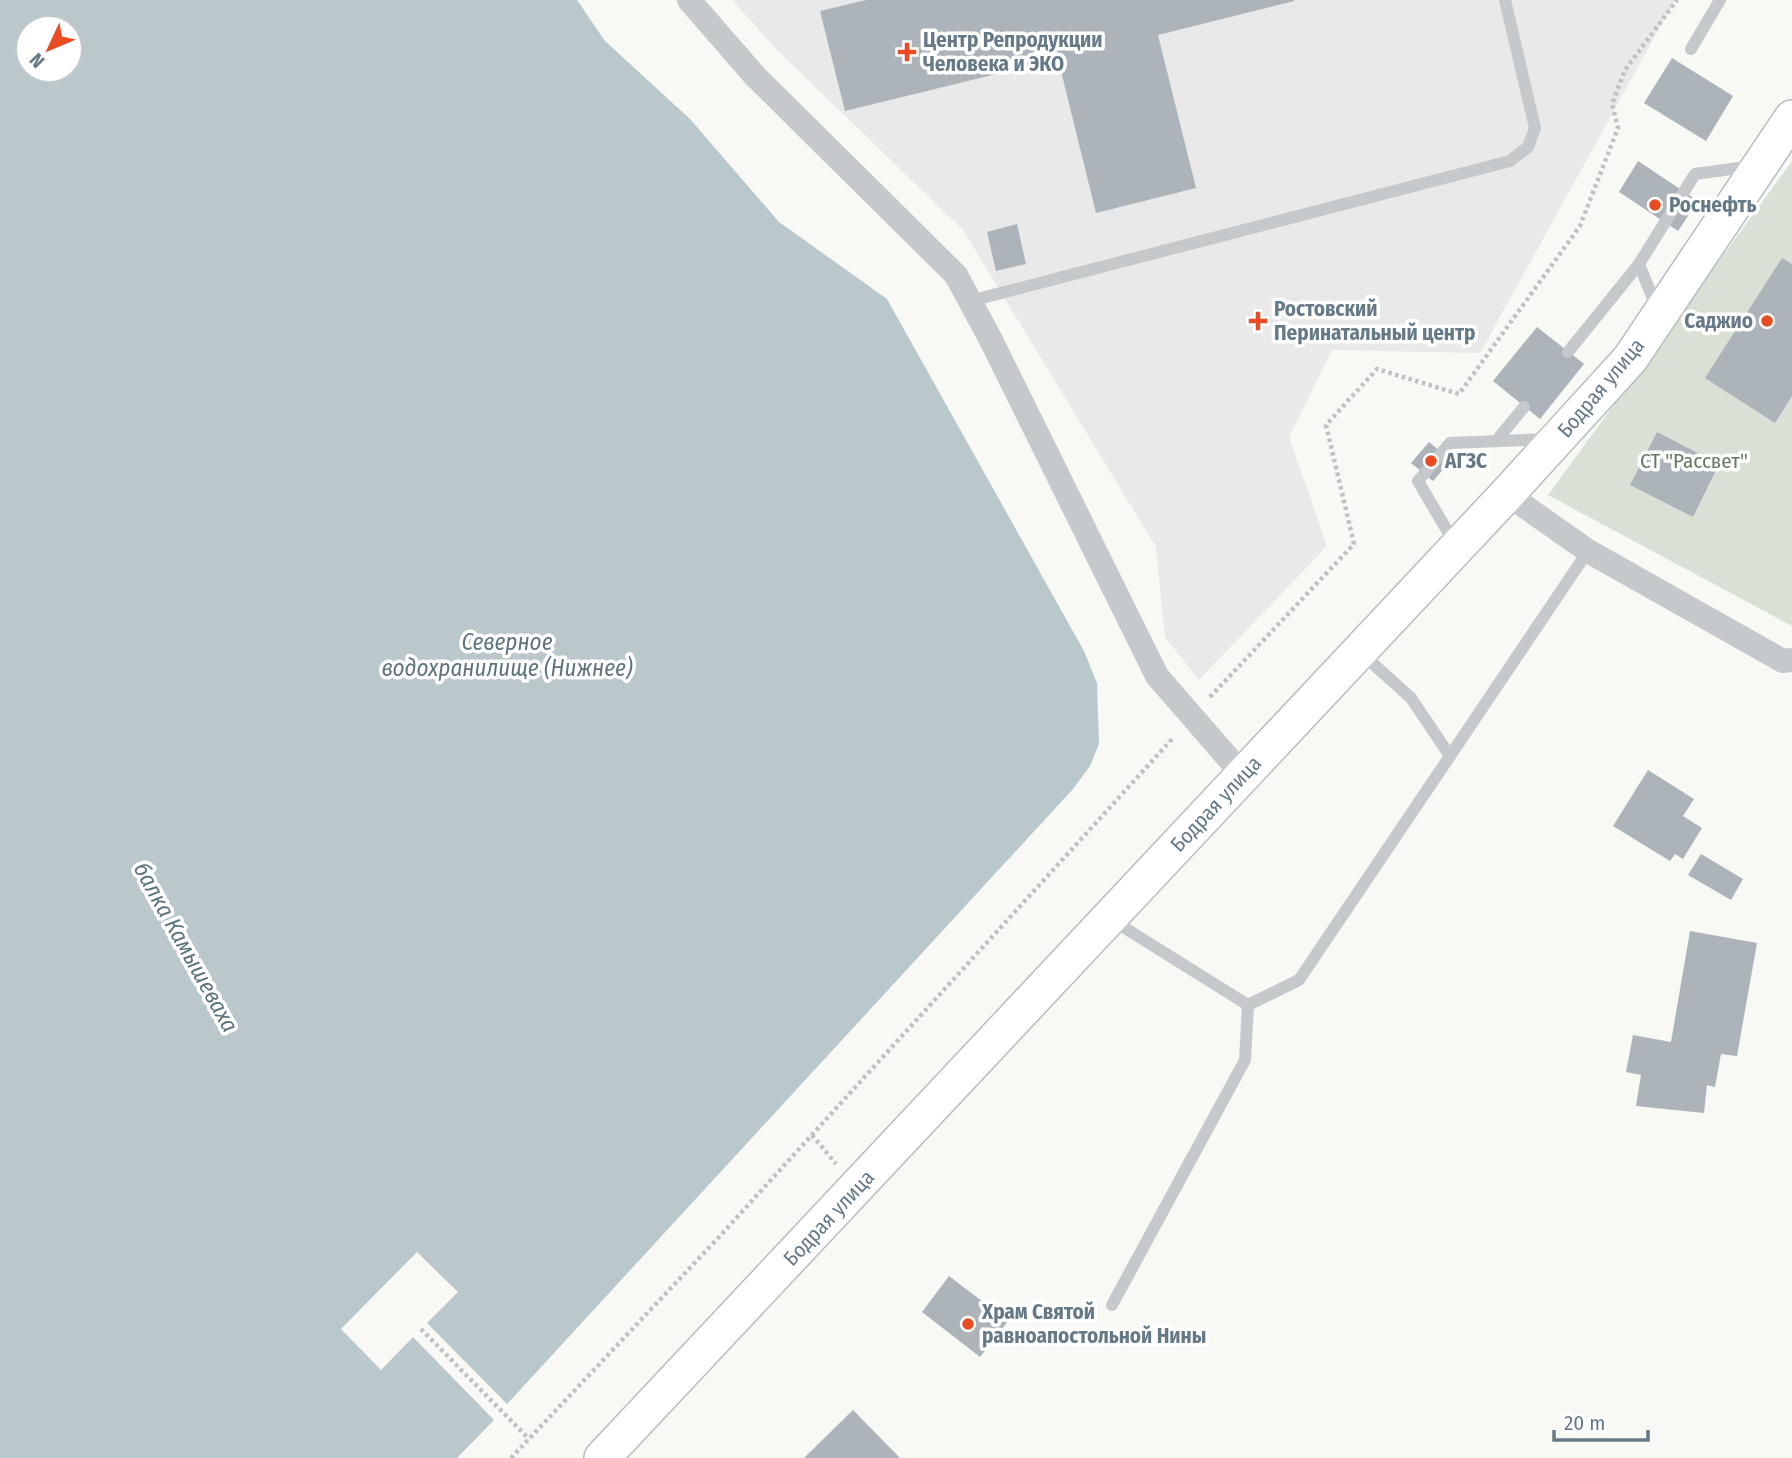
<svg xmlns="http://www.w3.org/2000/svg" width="1792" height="1458" font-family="'Fira Sans Condensed',sans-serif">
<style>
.built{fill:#e8e9e8}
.green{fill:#d9e0d6}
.water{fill:#bbc8cb;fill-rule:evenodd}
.building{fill:#acb4ba}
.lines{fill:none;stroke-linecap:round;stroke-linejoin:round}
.secondary-casing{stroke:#b7bdc1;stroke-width:38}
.path{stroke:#bfc1c3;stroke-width:4.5;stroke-dasharray:3.5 3.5;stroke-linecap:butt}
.lane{stroke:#c5c9cc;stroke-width:12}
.street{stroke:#c5c9cc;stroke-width:24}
.secondary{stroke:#fff;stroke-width:35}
.poi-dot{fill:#e94c23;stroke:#fff;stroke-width:2.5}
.labels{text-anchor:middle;stroke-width:7;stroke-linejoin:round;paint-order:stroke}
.poi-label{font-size:21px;font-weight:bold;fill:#667987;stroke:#fff;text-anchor:start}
.street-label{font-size:21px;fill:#667987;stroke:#fff}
.park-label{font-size:21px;fill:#667961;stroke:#fff}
.water-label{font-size:23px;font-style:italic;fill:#5d747c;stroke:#fff}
</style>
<rect width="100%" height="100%" fill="#f8f8f5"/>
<path class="built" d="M732,0H1675L1480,353L1332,350L1289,437L1327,546L1199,680L1165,637L1156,547L963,230L778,51Z"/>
<path class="green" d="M1792,161V626L1548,495Z"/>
<path class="water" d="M0,0H577L605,41L690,119L779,222L887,299L1084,651L1097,683L1099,744L1090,766L1073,789L507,1404L427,1323L458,1292L417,1252L341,1329L381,1370L413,1337L494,1420L457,1458H0ZM28,28H70V70H28Z"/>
<g class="building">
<path d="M866,0H1294V1L1158,35L1196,188L1096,213L1058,59L845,111L820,11Z"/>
<path d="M1672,58L1733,96L1706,141L1644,103Z"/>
<path d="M1638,161L1698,201L1678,231L1619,192Z"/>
<path d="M1017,224L1026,264L996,271L987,232Z"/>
<path d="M1782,258L1792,264V396L1775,423L1705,378Z"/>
<path d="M1537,327L1584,364L1540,419L1493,381Z"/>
<path d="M1657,432L1719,464L1693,517L1630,485Z"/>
<path d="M1429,442L1451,460L1433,481L1411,463Z"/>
<path d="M1648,770L1694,799L1683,816L1702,828L1683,859L1675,854L1670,861L1613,826Z"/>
<path d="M1701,854L1743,879L1731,900L1688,875Z"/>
<path d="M1690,931L1757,943L1737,1056L1721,1054L1715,1087L1707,1085L1704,1113L1636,1106L1641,1075L1626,1072L1633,1035L1671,1042Z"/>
<path d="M949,1276L1008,1321L980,1357L922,1312Z"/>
<path d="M853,1410L900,1458H804Z"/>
</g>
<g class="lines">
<defs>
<path id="secondary" d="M602,1458L1507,494L1630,359L1792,118"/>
</defs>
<use href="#secondary" class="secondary-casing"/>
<g class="path">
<path d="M1210,697L1354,544L1326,425L1377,369L1459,394L1580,226L1618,128L1612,104L1625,70L1677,0"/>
<path d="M812,1135L836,1164"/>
<path d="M421,1329L529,1439"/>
<path d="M511,1458L719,1237L1174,737"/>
</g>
<g class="lane">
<path d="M1691,49L1720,0"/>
<path d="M970,301L1510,161L1528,147L1535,128L1505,0"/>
<path d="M1657,309L1639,264L1695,174L1753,166"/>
<path d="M1568,352L1639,264"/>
<path d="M1496,441L1524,407"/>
<path d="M1455,544L1418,481L1450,443L1550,439"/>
<path d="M1450,756L1588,551"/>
<path d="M1112,920L1248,1005L1299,980L1450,756L1411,698L1360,652"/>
<path d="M1112,1305L1245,1060L1248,1005"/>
</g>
<g class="street">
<path d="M689,0L756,77L956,275L991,340L1157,676L1243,775"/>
<path d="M1507,494L1588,551L1783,661L1792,660"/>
</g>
<use href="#secondary" class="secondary"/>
</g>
<g class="poi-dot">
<path d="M903.5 41.5h7v7h7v7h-7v7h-7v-7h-7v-7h7z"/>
<circle cx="1655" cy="205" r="7"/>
<path d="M1254.5 310.5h7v7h7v7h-7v7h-7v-7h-7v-7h7z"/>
<circle cx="1767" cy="321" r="7"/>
<circle cx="1431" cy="461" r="7"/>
<circle cx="968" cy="1324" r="7"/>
</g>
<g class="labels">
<g class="poi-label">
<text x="923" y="47">Центр Репродукции<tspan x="923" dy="24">Человека и ЭКО</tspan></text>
<text x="1669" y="212">Роснефть</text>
<text x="1274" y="316">Ростовский<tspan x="1274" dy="24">Перинатальный центр</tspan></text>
<text x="1753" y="328" text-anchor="end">Саджио</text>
<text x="1445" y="468">АГЗС</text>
<text x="982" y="1319">Храм Святой<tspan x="982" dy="24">равноапостольной Нины</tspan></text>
</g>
<g class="street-label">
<text transform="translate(1601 388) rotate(-50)" y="7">Бодрая улица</text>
<text transform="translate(1216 804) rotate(-47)" y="7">Бодрая улица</text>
<text transform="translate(829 1218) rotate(-47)" y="7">Бодрая улица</text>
</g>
<g class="park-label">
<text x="1694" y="468">СТ "Рассвет"</text>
</g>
<g class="water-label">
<text x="507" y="650">Северное<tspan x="507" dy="26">водохранилище (Нижнее)</tspan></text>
<text transform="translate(186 947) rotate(61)" y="8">балка Камышеваха</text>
</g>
</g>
<g transform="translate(49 49) rotate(226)"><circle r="33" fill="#ffffff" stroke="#c2c9cf" stroke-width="2"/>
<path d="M0-5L12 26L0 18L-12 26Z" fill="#e94c23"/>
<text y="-10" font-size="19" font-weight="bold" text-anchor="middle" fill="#667987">N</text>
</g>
<path d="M1554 1430v10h94v-10" fill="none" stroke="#667987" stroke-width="3.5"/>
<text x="1564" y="1430" font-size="21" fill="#667987" stroke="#ffffff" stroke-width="5" paint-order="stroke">20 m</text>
</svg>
